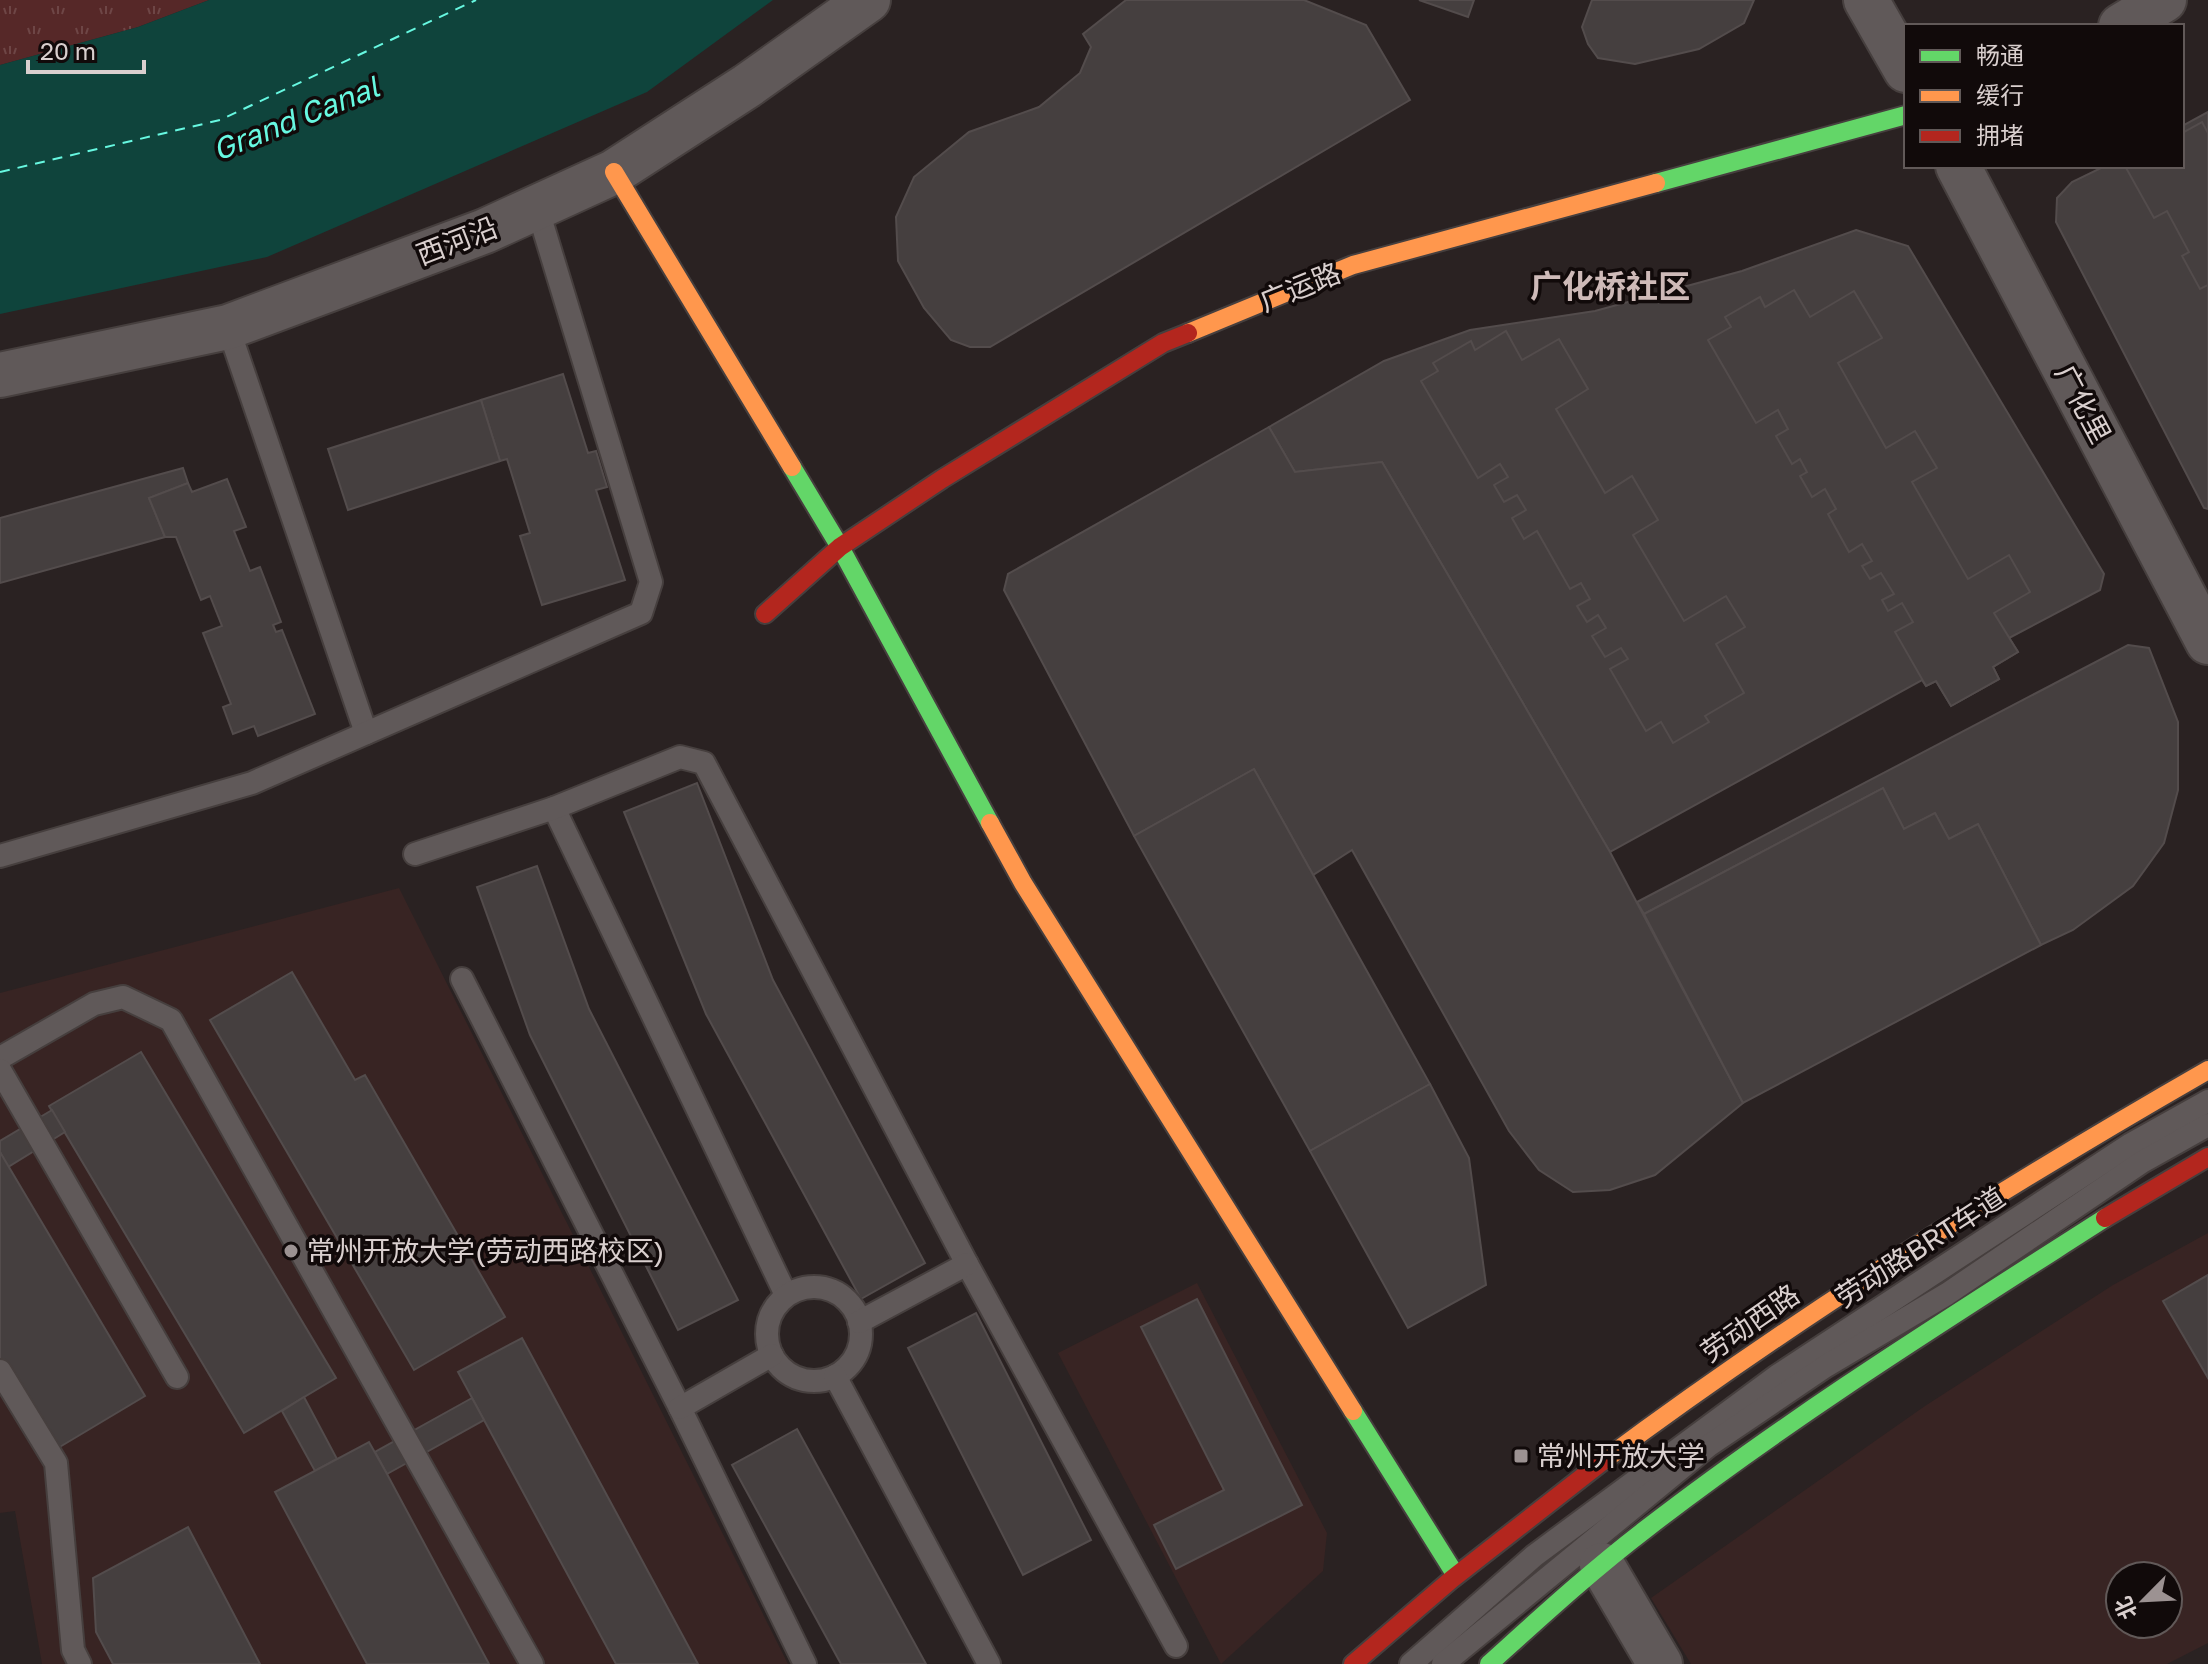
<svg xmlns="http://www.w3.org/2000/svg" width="2208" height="1664" font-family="'Golos Text','Noto Sans SC',sans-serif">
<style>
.built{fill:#382423;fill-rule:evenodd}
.park{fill:url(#park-tufts)}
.water{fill:#0f443c}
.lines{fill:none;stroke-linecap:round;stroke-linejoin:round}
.ferry{stroke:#67f8e1;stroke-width:2;stroke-dasharray:10 8;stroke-linecap:butt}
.building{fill:#453f3f;stroke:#534c4c;stroke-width:2}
.lane-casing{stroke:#463f3e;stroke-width:26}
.street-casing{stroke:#463f3e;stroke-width:48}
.fast-casing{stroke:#463f3e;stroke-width:22}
.slow-casing{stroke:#463f3e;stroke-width:22}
.jam-casing{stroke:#463f3e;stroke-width:22}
.lane{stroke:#605959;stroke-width:22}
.street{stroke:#605959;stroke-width:44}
.fast{stroke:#63d668;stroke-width:18}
.slow{stroke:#ff974d;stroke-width:18}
.jam{stroke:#b3261e;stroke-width:18}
.poi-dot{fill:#9c9292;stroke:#110a0a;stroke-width:3}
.labels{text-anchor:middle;stroke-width:7;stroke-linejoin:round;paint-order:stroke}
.street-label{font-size:28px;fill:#d9cfce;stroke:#110a0a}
.poi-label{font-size:28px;fill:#d9cfce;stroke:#110a0a;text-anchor:start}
.water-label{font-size:30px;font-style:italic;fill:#67f8e1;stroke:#110a0a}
.quarter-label{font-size:32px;font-weight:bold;fill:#cebab8;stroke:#110a0a}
</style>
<defs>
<pattern id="park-tufts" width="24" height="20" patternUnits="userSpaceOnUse" patternTransform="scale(2)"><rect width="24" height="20" fill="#562828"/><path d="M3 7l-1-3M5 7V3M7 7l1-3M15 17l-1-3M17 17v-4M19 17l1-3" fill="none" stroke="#6e4646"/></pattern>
</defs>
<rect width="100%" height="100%" fill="#2a2222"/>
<g class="built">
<path d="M399,888L788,1664H42L15,1511L0,1513V993Z"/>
<path d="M2208,1233V1643L2167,1664H1691L1651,1598L1925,1406L2113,1285ZM2120,1576H2168V1624H2120Z"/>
<path d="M1197,1283L1327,1533L1323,1571L1221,1664L1058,1353Z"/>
</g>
<path class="park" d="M0,0H209L138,27L0,65Z"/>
<path class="water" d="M209,0H773L647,92L267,257L0,314V65L138,27Z"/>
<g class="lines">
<path class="ferry" d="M0,172L220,120L476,0"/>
</g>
<g class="building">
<path d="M1126,0H1304L1366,25L1410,100L990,347H970L951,340L924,308L898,261L896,217L914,177L969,132L1039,107L1080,73L1091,47L1083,34Z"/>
<path d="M1419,0H1474L1468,17Z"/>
<path d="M1592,0H1754L1744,23L1699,49L1635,64L1598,58L1588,44L1582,27Z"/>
<path d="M2208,112V509L2204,508L2056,222L2057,198L2072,182L2105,166H2182V126Z"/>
<path d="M2202,122L2208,133V285L2200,289L2182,256L2189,252L2167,211L2154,218L2125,166H2182V133Z"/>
<path d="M1856,230L1908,246L2104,574L2100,590L2009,638L2018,652L1993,667L1999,679L1951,706L1936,681L1926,686L1922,680L1610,852L1382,462L1295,472L1269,427L1384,361L1470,330L1595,311L1742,271Z"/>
<path d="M1794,290L1810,317L1854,291L1882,338L1838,363L1886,448L1915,431L1937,468L1912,482L1968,579L2009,555L2030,592L1994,613L2018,652L1993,667L1999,679L1951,706L1936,681L1926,686L1895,632L1913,622L1902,603L1888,611L1882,600L1894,594L1881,573L1870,579L1862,566L1872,561L1862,544L1849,552L1828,514L1836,509L1825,489L1812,497L1800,476L1807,472L1800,459L1792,464L1776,436L1788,429L1778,410L1756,423L1708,340L1731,327L1725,317L1760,297L1765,307Z"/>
<path d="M1506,331L1522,360L1559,339L1588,389L1556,409L1605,493L1632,476L1658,520L1633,535L1684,621L1726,596L1745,627L1716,644L1744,693L1705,716L1709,722L1673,743L1661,722L1646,731L1610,669L1628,659L1621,648L1605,657L1592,636L1606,628L1598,615L1587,622L1577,606L1590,599L1581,583L1570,589L1537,531L1524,539L1512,518L1526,510L1517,495L1504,502L1494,485L1508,477L1500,464L1478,478L1421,381L1438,371L1433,363L1471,341L1475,350Z"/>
<path d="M563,374L588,453L596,451L607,487L596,490L625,580L542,605L520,536L530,533L507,459L500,461L481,400Z"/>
<path d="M481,400L500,461L348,510L328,449Z"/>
<path d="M1269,427L1295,472L1382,462L1610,852L1743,1103L1655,1175L1610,1190L1573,1192L1539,1170L1509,1131L1352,850L1313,875L1254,769L1134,836L1004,590L1008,574Z"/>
<path d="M183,468L188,483L149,498L165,537L0,583V518Z"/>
<path d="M227,479L246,527L234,531L250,571L260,567L281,622L273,625L276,632L282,630L315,714L258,736L254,726L233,734L223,707L231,704L203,633L222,626L210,596L201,600L176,537H165L149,498L188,483L192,492Z"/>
<path d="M2128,645L2149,648L2178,722V790L2164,843L2133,886L2073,930L2041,945L1978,824L1949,839L1935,813L1904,829L1883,788L1644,914L1637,902Z"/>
<path d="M1254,769L1430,1084L1310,1151L1134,836Z"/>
<path d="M697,783L773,980L925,1263L861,1299L706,1014L624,812Z"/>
<path d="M1883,788L1904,829L1935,813L1949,839L1978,824L2041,945L1743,1103L1644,914Z"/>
<path d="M537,866L589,1009L738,1300L678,1330L530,1035L477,887Z"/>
<path d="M292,972L355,1080L365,1075L505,1317L414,1370L210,1020Z"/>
<path d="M141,1052L336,1378L244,1433L49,1106Z"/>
<path d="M1430,1084L1469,1158L1486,1285L1408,1328L1310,1151Z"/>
<path d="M52,1110L65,1132L8,1167L0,1152V1141Z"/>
<path d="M0,1152L145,1396L53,1451L0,1362Z"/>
<path d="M2208,1275V1378L2163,1301Z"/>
<path d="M1197,1299L1302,1505L1176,1569L1154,1525L1224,1490L1141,1327Z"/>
<path d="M976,1313L1091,1540L1023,1575L908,1348Z"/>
<path d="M522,1338L698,1664H616L484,1420L458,1372Z"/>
<path d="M304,1397L337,1459L315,1471L282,1411Z"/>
<path d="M472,1398L484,1420L387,1474L375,1452Z"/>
<path d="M797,1429L926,1664H841L732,1465Z"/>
<path d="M369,1442L387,1474L489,1664H367L275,1492Z"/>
<path d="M188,1527L260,1664H113L96,1632L93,1578Z"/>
</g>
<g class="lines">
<defs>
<g id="lane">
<path d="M228,327L366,733"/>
<path d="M554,808L786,1295"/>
<path d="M415,854L554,808L680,757L704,763L967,1264L1176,1646"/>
<path d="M0,856L252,783L641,613L651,582L537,207"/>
<path d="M462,979L680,1408L805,1664"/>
<path d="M0,1058L94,1004L123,997L171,1020L532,1664"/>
<path d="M0,1070L177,1377"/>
<circle cx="814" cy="1334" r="47"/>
<path d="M859,1322L967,1264"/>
<path d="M0,1371L56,1463L73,1650L80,1664"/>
<path d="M835,1376L989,1664"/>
<path d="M680,1408L772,1355"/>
<path d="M1411,1664L1534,1556L1777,1376L2131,1144L2208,1101"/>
<path d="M1443,1664L1708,1446L1826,1366L1947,1294L2142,1162L2208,1125"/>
</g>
<g id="street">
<path d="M1866,0L1906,70"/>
<path d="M2121,26L2164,0"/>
<path d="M1958,166L2208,642"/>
<path d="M0,375L228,327L485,231L614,172L747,86L868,0"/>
<path d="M1602,1565L1660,1664"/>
</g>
<g id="fast">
<path d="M1656,183L1906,115"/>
<path d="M792,467L840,547L990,823"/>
<path d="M1353,1411L1455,1574"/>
<path d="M1489,1664C1540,1618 1591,1571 1646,1529C1792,1416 1949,1318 2105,1218"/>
</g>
<g id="slow">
<path d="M614,172L792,467"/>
<path d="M1188,333L1353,265L1656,183"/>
<path d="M990,823L1023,883L1353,1411"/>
<path d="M1603,1461C1796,1317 1999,1190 2208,1070"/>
</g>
<g id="jam">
<path d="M765,614L840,547L942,479L1163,343L1188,333"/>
<path d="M2105,1218L2208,1157"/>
<path d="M1353,1664L1452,1579L1603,1461"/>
</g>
</defs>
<use href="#lane" class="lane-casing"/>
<use href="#street" class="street-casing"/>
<use href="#fast" class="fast-casing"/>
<use href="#slow" class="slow-casing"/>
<use href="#jam" class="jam-casing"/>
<use href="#lane" class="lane"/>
<use href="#street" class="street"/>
<use href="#fast" class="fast"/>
<use href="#slow" class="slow"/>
<use href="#jam" class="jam"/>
</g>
<g class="poi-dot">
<circle cx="291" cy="1251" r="8"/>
<rect x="1513" y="1448" width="16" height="16" rx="4"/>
</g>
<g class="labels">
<g class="street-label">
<text transform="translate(457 241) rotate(-21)" y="10">西河沿</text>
<text transform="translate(1300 287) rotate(-22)" y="10">广运路</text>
<text transform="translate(2083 404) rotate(62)" y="10">广化里</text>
<text transform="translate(1920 1247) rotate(-33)" y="10">劳动路BRT车道</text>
<text transform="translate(1750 1323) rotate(-35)" y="10">劳动西路</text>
</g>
<g class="poi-label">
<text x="307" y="1261">常州开放大学(劳动西路校区)</text>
<text x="1537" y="1466">常州开放大学</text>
</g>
<g class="water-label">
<text transform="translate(296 119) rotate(-22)" y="10">Grand Canal</text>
</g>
<g class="quarter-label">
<text x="1610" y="298">广化桥社区</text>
</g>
</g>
<rect x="1904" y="24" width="280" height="144" fill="#110a0a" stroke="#615958" stroke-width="2"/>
<rect x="1920" y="50" width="40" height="12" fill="#63d668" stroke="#615958" stroke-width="2"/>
<text x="1976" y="64" font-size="24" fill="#d9cfce">畅通</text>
<rect x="1920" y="90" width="40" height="12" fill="#ff974d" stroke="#615958" stroke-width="2"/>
<text x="1976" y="104" font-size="24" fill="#d9cfce">缓行</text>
<rect x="1920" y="130" width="40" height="12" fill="#b3261e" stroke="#615958" stroke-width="2"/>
<text x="1976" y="144" font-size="24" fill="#d9cfce">拥堵</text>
<g transform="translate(2144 1600) rotate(246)"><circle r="38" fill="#110a0a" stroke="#615958" stroke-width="2"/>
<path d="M0-6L14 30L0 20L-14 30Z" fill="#9c9292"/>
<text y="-12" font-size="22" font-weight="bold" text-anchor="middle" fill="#d9cfce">北</text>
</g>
<path d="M28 60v12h116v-12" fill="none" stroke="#d9cfce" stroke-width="4"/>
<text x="40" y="60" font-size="24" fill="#d9cfce" stroke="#110a0a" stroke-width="6" paint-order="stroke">20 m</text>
</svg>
